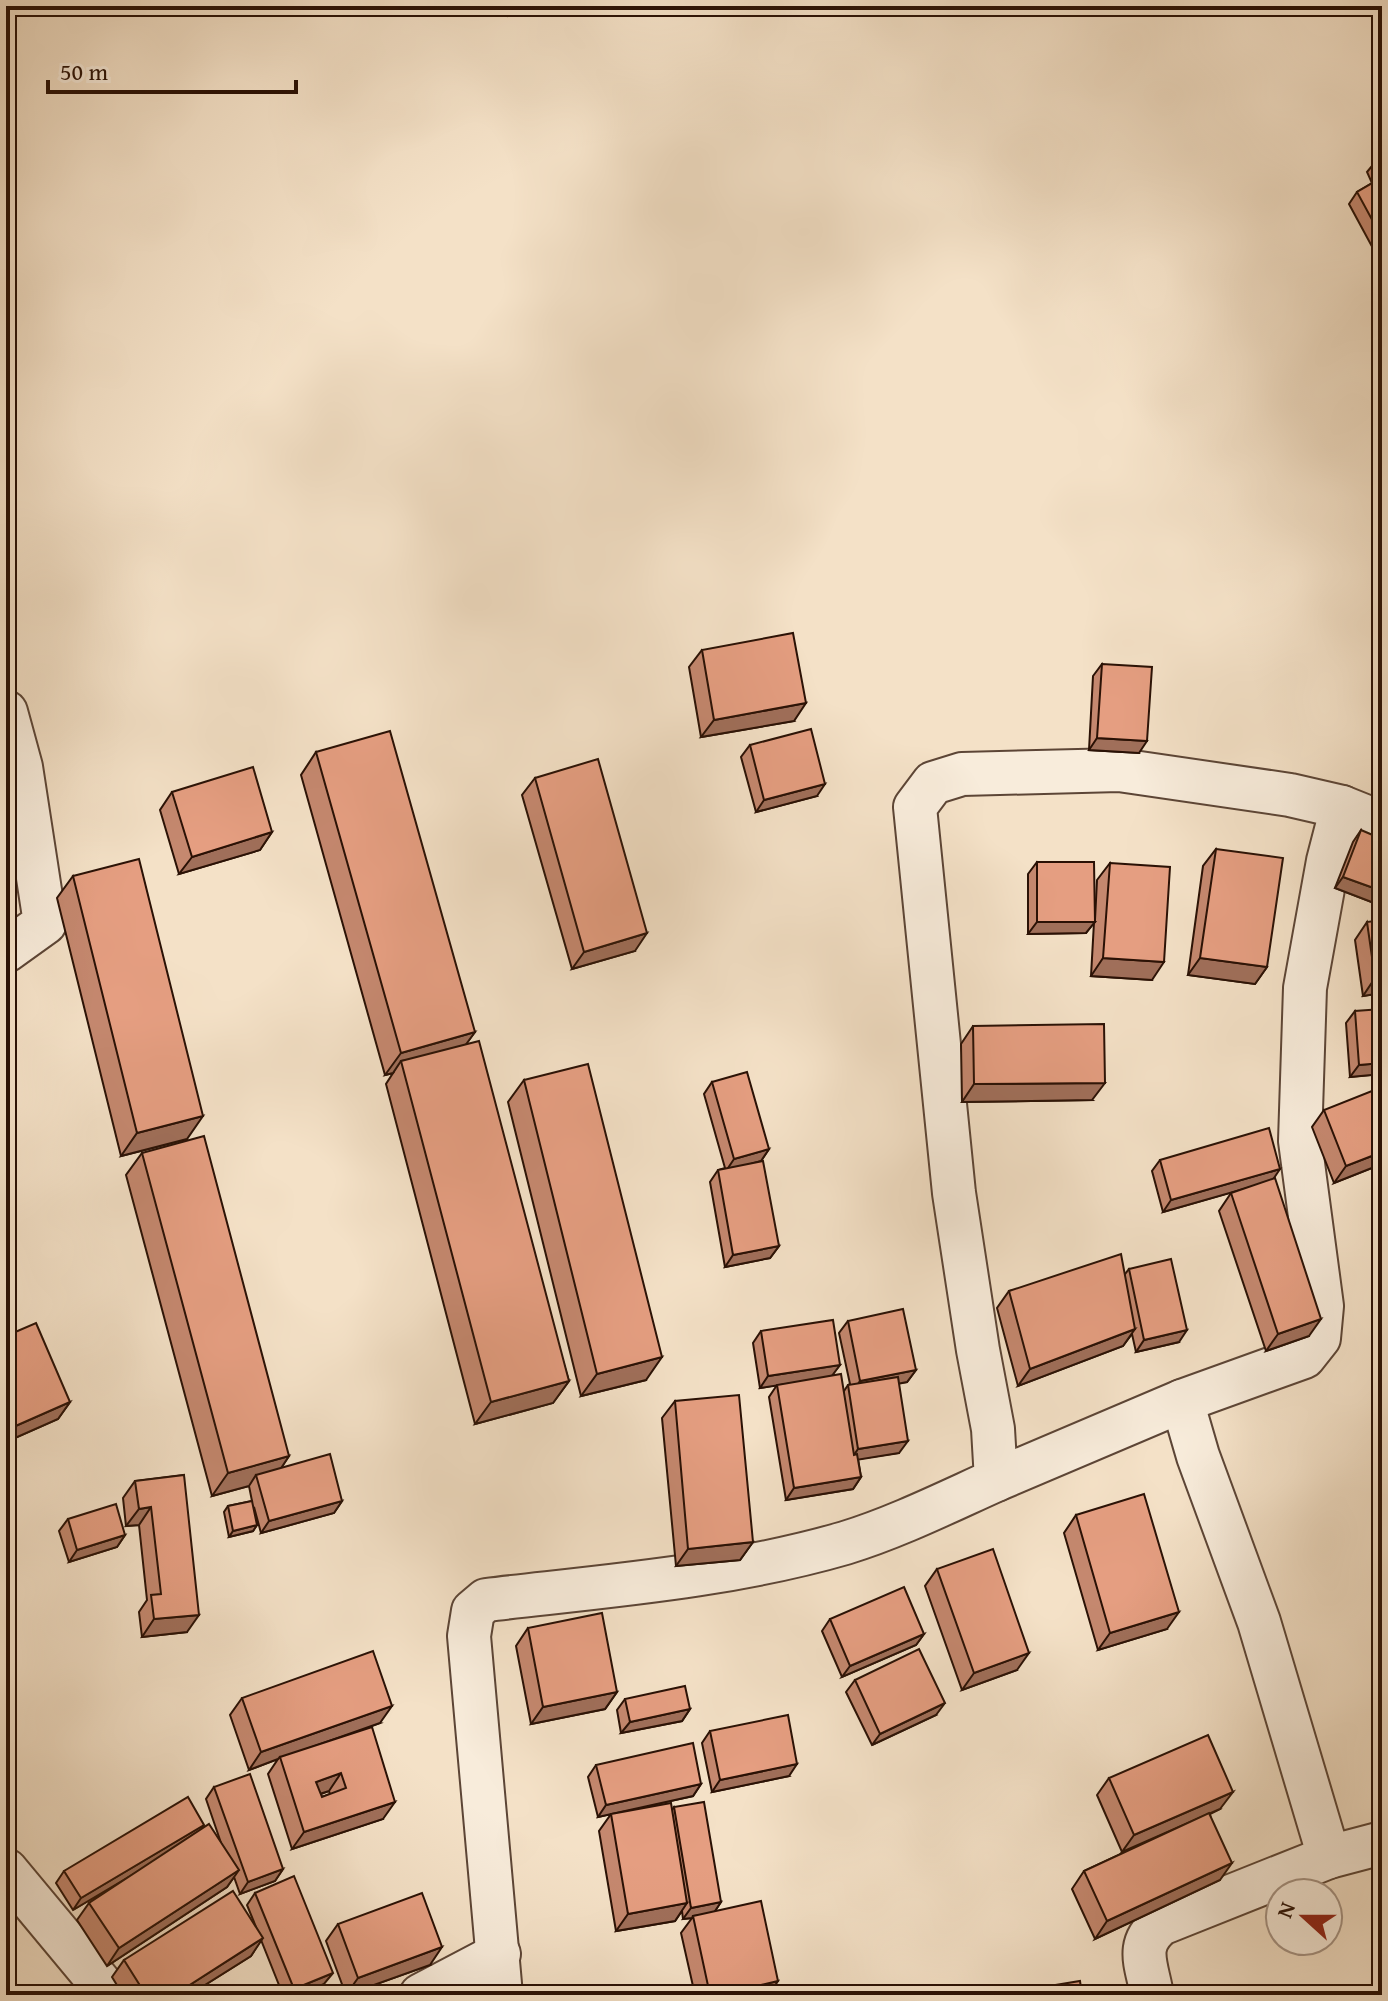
<svg xmlns="http://www.w3.org/2000/svg" width="1388" height="2001" font-family="'Gentium Book Plus',serif">
<style>
.lines{fill:none;stroke-linecap:round;stroke-linejoin:round}
.minor-casing{stroke:#5c4536;stroke-width:46}
.minor{stroke:#f8ecdb;stroke-width:42}
.wall{fill:#c5886f;stroke:#2a1105;stroke-width:2;fill-rule:evenodd}
.shaded-wall{fill:#a06f5a;stroke:#2a1105;stroke-width:2}
.building{fill:#e59e81;stroke:#2a1105;stroke-width:2;fill-rule:evenodd}
</style>
<rect width="100%" height="100%" fill="#f4e1c7"/>
<filter id="stains"><feTurbulence type="fractalNoise" baseFrequency=".0025" numOctaves="4"/><feColorMatrix values="0 0 0 0 .2 0 0 0 0 .09 0 0 0 0 .02 0 0 0 .5 -.17"/></filter>
<radialGradient id="worn" r=".72"><stop offset=".6" stop-color="#630" stop-opacity="0"/><stop offset="1" stop-color="#630" stop-opacity=".3"/></radialGradient>
<g class="lines">
<defs>
<g id="minor">
<path d="M6,712L21,767L45,923L6,951"/>
<path d="M1182,1401L1198,1456L1259,1622L1329,1857"/>
<path d="M996,1480L1182,1401L1304,1357L1319,1338L1322,1306L1300,1141L1305,988L1328,861L1342,807"/>
<path d="M6,1870L110,1995"/>
<path d="M421,1995L499,1954"/>
<path d="M501,1995L469,1636L473,1611L486,1600C606,1586 728,1577 845,1543C897,1527 947,1502 996,1480L993,1429L978,1350L954,1193L915,807L933,783L962,774L1119,770L1290,795L1342,807L1382,823"/>
<path d="M1152,1995C1147,1965 1134,1945 1161,1924L1329,1857L1382,1843"/>
</g>
</defs>
<use href="#minor" class="minor-casing"/>
<use href="#minor" class="minor"/>
</g>
<g class="wall">
<path d="M489,6H514L507,16Z"/>
<path d="M1382,158V265L1349,204L1357,192L1372,183L1367,172L1376,161Z"/>
<path d="M702,650L794,721L701,737L689,667Z"/>
<path d="M1102,664L1139,753L1089,750L1093,676Z"/>
<path d="M750,745L817,796L756,812L741,757Z"/>
<path d="M316,752L475,1032L466,1044L569,1381L553,1403L475,1424L386,1084L393,1073L385,1075L301,775Z"/>
<path d="M535,778L635,951L572,969L522,795Z"/>
<path d="M172,792L272,832L260,850L179,874L160,810Z"/>
<path d="M1361,830L1382,906L1335,888L1353,842Z"/>
<path d="M1216,849L1267,967L1255,984L1188,975L1203,866Z"/>
<path d="M1037,862L1095,920L1097,880L1110,863L1152,980L1091,976L1094,922L1086,933L1028,934V874Z"/>
<path d="M73,876L187,1139L121,1156L57,898Z"/>
<path d="M1367,922L1382,993L1363,996L1355,940Z"/>
<path d="M1355,1011L1382,1074L1350,1077L1346,1023Z"/>
<path d="M973,1026L1092,1100L962,1102L961,1044Z"/>
<path d="M524,1080L646,1380L581,1396L508,1102Z"/>
<path d="M712,1082L769,1149L761,1161L750,1164L779,1246L770,1258L725,1267L710,1182L718,1170L725,1168L704,1094Z"/>
<path d="M1324,1110L1382,1164L1334,1183L1312,1127Z"/>
<path d="M142,1153L289,1456L281,1468L342,1501L334,1513L261,1533L254,1507L257,1525L253,1531L229,1537L224,1512L228,1506L252,1501L249,1486L212,1496L126,1175Z"/>
<path d="M1160,1160L1273,1179L1309,1336L1266,1351L1219,1211L1231,1193L1246,1188L1163,1212L1152,1171Z"/>
<path d="M1129,1269L1179,1342L1136,1352L1132,1334L1123,1346L1018,1386L997,1308L1009,1291L1125,1274Z"/>
<path d="M848,1321L916,1370L907,1382L899,1383V1453L858,1459L861,1477L853,1489L786,1500L769,1397L777,1385L760,1388L753,1343L761,1331L840,1365L832,1375L844,1391L848,1385L850,1384L839,1333Z"/>
<path d="M6,1336L70,1402L58,1419L6,1442Z"/>
<path d="M675,1401L753,1542L740,1560L676,1566L662,1418Z"/>
<path d="M184,1475L187,1632L142,1637L139,1612L147,1600L139,1525L126,1526L123,1498L135,1481Z"/>
<path d="M1076,1515L1167,1629L1098,1650L1064,1533Z"/>
<path d="M68,1519L125,1535L117,1547L69,1562L59,1531Z"/>
<path d="M937,1569L1017,1670L962,1690L925,1586Z"/>
<path d="M830,1619L924,1634L916,1645L842,1677L822,1631Z"/>
<path d="M528,1628L617,1692L605,1709L531,1724L516,1646Z"/>
<path d="M855,1680L936,1715L872,1745L846,1692Z"/>
<path d="M242,1698L380,1723L339,1738L383,1819L292,1849L268,1774L278,1759L249,1770L230,1715ZM329,1791L330,1794L322,1797L321,1794Z"/>
<path d="M625,1699L690,1709L682,1721L621,1733L617,1710Z"/>
<path d="M710,1731L789,1776L712,1792L702,1743Z"/>
<path d="M596,1765L701,1784L693,1796L619,1812L672,1810L674,1807L721,1902L715,1911L769,1995H695L681,1933L692,1918L683,1919L682,1911L675,1921L616,1931L599,1831L611,1814L598,1817L588,1777Z"/>
<path d="M1109,1778L1220,1809L1210,1814L1220,1880L1095,1939L1072,1889L1084,1871L1166,1833L1122,1852L1097,1795Z"/>
<path d="M214,1787L283,1869L275,1881L240,1894L234,1877L227,1887L107,1966L77,1920L89,1903L133,1874L73,1910L56,1883L64,1871L200,1830L221,1843L206,1799Z"/>
<path d="M255,1893L324,1984L299,1995H283L261,1940L251,1956L189,1995H123L112,1977L124,1960L256,1927L247,1905Z"/>
<path d="M338,1924L430,1965L346,1995L326,1941Z"/>
</g>
<g class="shaded-wall">
<path d="M806,703L794,721L701,737L714,720Z"/>
<path d="M1097,738L1147,741L1139,753L1089,750Z"/>
<path d="M825,784L817,796L756,812L764,800Z"/>
<path d="M272,832L260,850L179,874L192,857Z"/>
<path d="M1343,877L1382,891V906L1335,888Z"/>
<path d="M1037,922H1095L1086,933L1028,934Z"/>
<path d="M647,933L635,951L572,969L584,952Z"/>
<path d="M1103,958L1164,962L1152,980L1091,976Z"/>
<path d="M1200,958L1267,967L1255,984L1188,975Z"/>
<path d="M1382,977V993L1363,996L1375,978Z"/>
<path d="M475,1032L459,1054L401,1061L393,1073L385,1075L401,1053Z"/>
<path d="M1382,1063V1074L1350,1077L1359,1065Z"/>
<path d="M1105,1083L1092,1100L962,1102L974,1084Z"/>
<path d="M203,1116L187,1139L121,1156L137,1133Z"/>
<path d="M769,1149L761,1161L726,1171L734,1159Z"/>
<path d="M1382,1152V1164L1334,1183L1346,1166Z"/>
<path d="M1280,1169L1272,1181L1163,1212L1171,1200Z"/>
<path d="M779,1246L770,1258L725,1267L733,1255Z"/>
<path d="M1321,1319L1309,1336L1266,1351L1278,1334Z"/>
<path d="M1135,1329L1123,1346L1018,1386L1030,1369Z"/>
<path d="M1187,1330L1179,1342L1136,1352L1144,1340Z"/>
<path d="M662,1357L646,1380L581,1396L597,1374Z"/>
<path d="M840,1365L831,1377L760,1388L768,1376Z"/>
<path d="M916,1370L907,1382L852,1393L860,1381Z"/>
<path d="M569,1381L553,1403L475,1424L491,1402Z"/>
<path d="M70,1402L58,1419L6,1442V1435L11,1428Z"/>
<path d="M908,1441L899,1453L850,1461L858,1449Z"/>
<path d="M289,1456L274,1479L256,1475L249,1486L212,1496L228,1473Z"/>
<path d="M861,1477L853,1489L786,1500L794,1488Z"/>
<path d="M342,1501L334,1513L261,1533L269,1521Z"/>
<path d="M151,1507L139,1525L126,1526L139,1509Z"/>
<path d="M257,1525L253,1531L229,1537L233,1531Z"/>
<path d="M125,1535L117,1547L69,1562L77,1550Z"/>
<path d="M753,1542L740,1560L676,1566L688,1549Z"/>
<path d="M1179,1612L1167,1629L1098,1650L1110,1633Z"/>
<path d="M199,1615L187,1632L142,1637L154,1619Z"/>
<path d="M924,1634L916,1645L842,1677L850,1666Z"/>
<path d="M1029,1653L1017,1670L962,1690L974,1673Z"/>
<path d="M617,1692L605,1709L531,1724L543,1707Z"/>
<path d="M945,1703L936,1715L872,1745L880,1734Z"/>
<path d="M392,1706L380,1723L281,1758L280,1757L278,1759L249,1770L261,1752Z"/>
<path d="M690,1709L682,1721L621,1733L630,1722Z"/>
<path d="M797,1764L789,1776L712,1792L720,1780Z"/>
<path d="M341,1773L329,1791L304,1799L316,1782Z"/>
<path d="M701,1784L693,1796L598,1817L606,1805Z"/>
<path d="M1233,1792L1220,1809L1122,1852L1134,1835Z"/>
<path d="M395,1802L383,1819L292,1849L304,1832Z"/>
<path d="M204,1825L196,1837L73,1910L81,1898Z"/>
<path d="M1232,1863L1220,1880L1095,1939L1107,1921Z"/>
<path d="M283,1869L275,1881L240,1894L248,1882Z"/>
<path d="M239,1870L227,1887L107,1966L119,1948Z"/>
<path d="M721,1902L713,1914L693,1916L692,1918L683,1919L691,1908Z"/>
<path d="M687,1903L675,1921L616,1931L628,1914Z"/>
<path d="M263,1938L251,1956L189,1995H174Z"/>
<path d="M442,1947L430,1965L346,1995L358,1978Z"/>
<path d="M333,1973L324,1984L299,1995H290L294,1989Z"/>
<path d="M778,1981L769,1995H718Z"/>
</g>
<g class="building">
<path d="M1382,158V176L1376,161Z"/>
<path d="M1376,181L1382,193V238L1357,192Z"/>
<path d="M793,633L806,703L714,720L702,650Z"/>
<path d="M1102,664L1152,667L1147,741L1097,738Z"/>
<path d="M811,729L825,784L764,800L750,745Z"/>
<path d="M390,731L475,1032L401,1053L316,752Z"/>
<path d="M598,759L647,933L584,952L535,778Z"/>
<path d="M253,767L272,832L192,857L172,792Z"/>
<path d="M1361,830L1382,839V891L1343,877Z"/>
<path d="M1216,849L1283,858L1267,967L1200,958Z"/>
<path d="M139,859L203,1116L137,1133L73,876Z"/>
<path d="M1037,862H1094L1095,922H1037Z"/>
<path d="M1110,863L1170,867L1164,962L1103,958Z"/>
<path d="M1382,920V977L1375,978L1367,922Z"/>
<path d="M1382,1009V1063L1359,1065L1355,1011Z"/>
<path d="M1104,1024L1105,1083L974,1084L973,1026Z"/>
<path d="M479,1041L569,1381L491,1402L401,1061Z"/>
<path d="M588,1064L662,1357L597,1374L524,1080Z"/>
<path d="M747,1072L769,1149L734,1159L712,1082Z"/>
<path d="M1382,1087V1152L1346,1166L1324,1110Z"/>
<path d="M1269,1128L1280,1169L1171,1200L1160,1160Z"/>
<path d="M204,1136L289,1456L228,1473L142,1153Z"/>
<path d="M763,1161L779,1246L733,1255L718,1170Z"/>
<path d="M1275,1178L1321,1319L1278,1334L1231,1193Z"/>
<path d="M1121,1254L1135,1329L1030,1369L1009,1291Z"/>
<path d="M1171,1259L1187,1330L1144,1340L1129,1269Z"/>
<path d="M903,1309L916,1370L860,1381L848,1321Z"/>
<path d="M833,1320L840,1365L768,1376L761,1331Z"/>
<path d="M36,1323L70,1402L11,1428L6,1417V1336Z"/>
<path d="M841,1374L854,1455L857,1454L861,1477L794,1488L777,1385Z"/>
<path d="M898,1377L908,1441L858,1449L848,1385Z"/>
<path d="M739,1395L753,1542L688,1549L675,1401Z"/>
<path d="M330,1454L342,1501L269,1521L256,1475Z"/>
<path d="M184,1475L199,1615L154,1619L151,1595L161,1594L151,1507L139,1509L135,1481Z"/>
<path d="M1144,1494L1179,1612L1110,1633L1076,1515Z"/>
<path d="M252,1501L257,1525L233,1531L228,1506Z"/>
<path d="M116,1504L125,1535L77,1550L68,1519Z"/>
<path d="M993,1549L1029,1653L974,1673L937,1569Z"/>
<path d="M904,1587L924,1634L850,1666L830,1619Z"/>
<path d="M602,1613L617,1692L543,1707L528,1628Z"/>
<path d="M919,1649L945,1703L880,1734L855,1680Z"/>
<path d="M373,1651L392,1706L261,1752L242,1698Z"/>
<path d="M685,1686L690,1709L630,1722L625,1699Z"/>
<path d="M788,1715L797,1764L720,1780L710,1731Z"/>
<path d="M372,1727L395,1802L304,1832L280,1757ZM341,1773L346,1788L322,1797L316,1782Z"/>
<path d="M1208,1735L1233,1792L1134,1835L1109,1778Z"/>
<path d="M693,1743L701,1784L606,1805L596,1765Z"/>
<path d="M250,1774L283,1869L248,1882L214,1787Z"/>
<path d="M188,1797L204,1825L81,1898L64,1871Z"/>
<path d="M704,1802L721,1902L691,1908L674,1807Z"/>
<path d="M671,1803L687,1903L628,1914L611,1814Z"/>
<path d="M1209,1813L1232,1863L1107,1921L1084,1871Z"/>
<path d="M209,1824L239,1870L119,1948L89,1903Z"/>
<path d="M294,1876L333,1973L294,1989L255,1893Z"/>
<path d="M233,1891L263,1938L174,1995H146L124,1960Z"/>
<path d="M422,1893L442,1947L358,1978L338,1924Z"/>
<path d="M761,1901L778,1981L718,1995H710L693,1916Z"/>
<path d="M1080,1981L1082,1995H1014L1013,1992Z"/>
<path d="M362,1987L367,1995H349Z"/>
</g>
<rect width="1388" height="2001" fill="none" stroke="#f4e1c7" stroke-width="32"/>
<rect x="8" y="8" width="1372" height="1985" fill="none" stroke="#2a1105" stroke-width="4"/>
<rect x="16" y="16" width="1356" height="1969" fill="none" stroke="#2a1105" stroke-width="2"/>
<g transform="translate(1304 1917) rotate(291)"><circle r="38" fill="#f8ecdb" stroke="#a69485" stroke-width="2"/>
<path d="M0-6L14 30L0 20L-14 30Z" fill="#8f2418"/>
<text y="-12" font-size="22" font-weight="bold" text-anchor="middle" fill="#2a1105">N</text>
</g>
<path d="M48 80v12h248v-12" fill="none" stroke="#2a1105" stroke-width="4"/>
<text x="60" y="80" font-size="24" fill="#2a1105" stroke="#f8ecdb" stroke-width="6" paint-order="stroke">50 m</text>
<rect width="100%" height="100%" filter="url(#stains)"/>
<rect width="100%" height="100%" fill="url(#worn)"/>
</svg>
